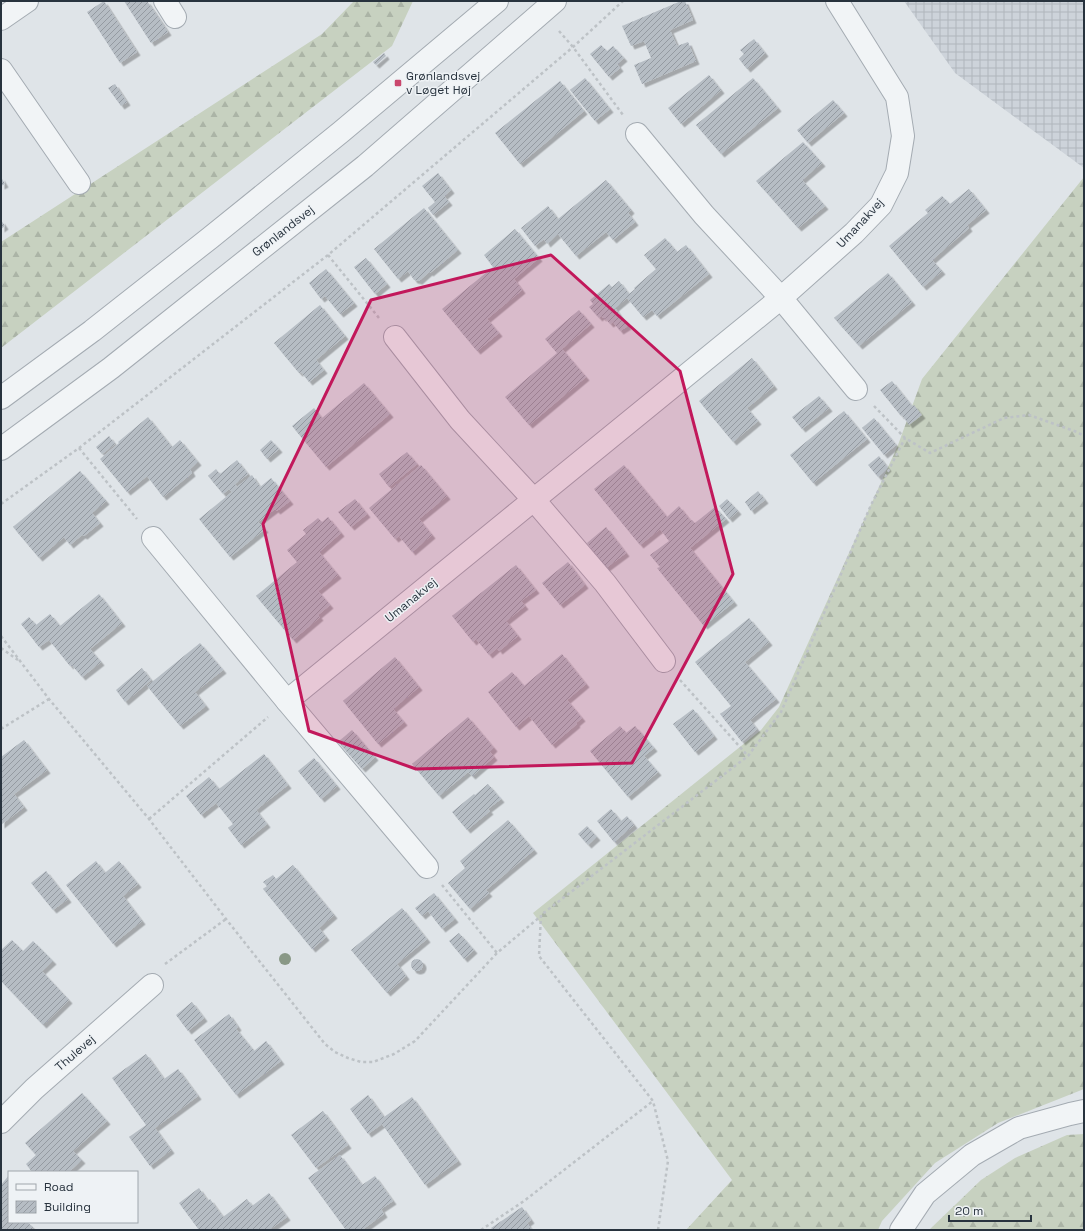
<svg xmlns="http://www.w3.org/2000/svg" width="1085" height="1231" font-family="'Space Grotesk',sans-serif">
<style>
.industrial{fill:url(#industrial-grid)}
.forest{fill:url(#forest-firs)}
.building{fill:url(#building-hatch);filter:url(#shadow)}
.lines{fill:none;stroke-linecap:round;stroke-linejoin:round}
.minor-casing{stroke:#a4abb2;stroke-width:24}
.path{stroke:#bdc2c6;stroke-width:2.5;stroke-dasharray:3 3;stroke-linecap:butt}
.minor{stroke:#f1f4f6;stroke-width:22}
.tree{fill:#899886}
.marked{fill:#c2185b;fill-opacity:0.2;stroke:#c2185b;stroke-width:3;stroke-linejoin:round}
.poi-dot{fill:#ca476d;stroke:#eef2f5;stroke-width:1.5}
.labels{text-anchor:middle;stroke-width:3;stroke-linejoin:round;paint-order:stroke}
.poi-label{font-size:12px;fill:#28333e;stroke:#eef2f5;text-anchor:start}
.street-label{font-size:12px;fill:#28333e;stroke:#eef2f5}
</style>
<defs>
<pattern id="industrial-grid" width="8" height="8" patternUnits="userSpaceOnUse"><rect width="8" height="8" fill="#cdd3da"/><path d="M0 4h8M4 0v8" fill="none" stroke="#b0b6bc"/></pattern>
<pattern id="forest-firs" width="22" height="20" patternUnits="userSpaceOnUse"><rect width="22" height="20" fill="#c7d1c0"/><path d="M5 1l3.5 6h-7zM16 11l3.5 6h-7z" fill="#abb4a6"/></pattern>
<pattern id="building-hatch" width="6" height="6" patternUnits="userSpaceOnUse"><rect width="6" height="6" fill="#b6bdc4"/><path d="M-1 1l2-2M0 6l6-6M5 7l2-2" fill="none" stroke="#949aa1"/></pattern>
<filter id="shadow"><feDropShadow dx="3.5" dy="3.5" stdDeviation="0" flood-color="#0004"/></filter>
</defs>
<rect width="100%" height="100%" fill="#dfe4e8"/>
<path class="industrial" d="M904,1H1084V168L955,73Z"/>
<g class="forest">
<path d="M354,1H413L392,46L1,348V242L322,34Z"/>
<path d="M1084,177V1089L998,1123L935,1163L882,1221L878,1230H686L732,1180L533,913L761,730L779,707L898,445L922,379Z"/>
<path d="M1084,1134V1230H929L981,1180L1015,1158L1067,1135Z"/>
</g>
<g class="building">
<path d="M104,1L137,52L120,63L87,12Z"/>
<path d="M124,1H147L168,32L151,43Z"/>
<path d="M681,1H685L693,20L670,30L677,46L688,42L696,61L642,84L634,65L651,58L644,41L631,46L622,26Z"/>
<path d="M754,39L765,53L747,69L739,59L744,54L740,50Z"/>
<path d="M601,45L607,51L613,46L624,58L617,64L620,68L609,77L590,54Z"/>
<path d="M384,53L386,56L376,65L373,62Z"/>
<path d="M709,75L721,90L681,124L668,108Z"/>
<path d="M585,78L610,109L595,121L570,90Z"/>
<path d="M753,78L778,108L721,154L696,125Z"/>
<path d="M560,81L584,111L520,164L495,133Z"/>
<path d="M115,84L127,102L121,106L108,88Z"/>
<path d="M833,100L844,113L808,143L797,130Z"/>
<path d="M803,142L822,163L802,180L825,206L798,228L756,181Z"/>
<path d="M438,173L451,190L444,196L449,202L433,215L428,208L435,202L422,186Z"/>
<path d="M1,177L5,184L1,186Z"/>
<path d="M606,180L631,210L628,213L635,222L613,240L606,232L576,256L558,234L547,244L544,239L535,246L521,228L548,206L558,219Z"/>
<path d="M969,189L986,210L967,225L969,228L932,260L942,271L923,287L889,246L928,213L925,210L942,196L950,204Z"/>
<path d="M424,208L458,250L430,273L429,272L419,281L414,280L408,271L398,279L374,249Z"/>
<path d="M1,220L5,226L1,229Z"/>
<path d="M515,229L539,258L514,279L522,290L487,319L499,333L477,351L442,309L493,267L484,255Z"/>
<path d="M665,238L677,252L686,245L709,274L657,316L652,310L643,317L627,298L615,308L628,326L620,331L613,322L610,324L604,317L603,318L601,316L599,318L589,307L593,304L590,300L609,284L612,287L619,281L629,294L635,289L634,288L656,269L644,255Z"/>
<path d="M366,258L387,284L375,294L354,267Z"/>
<path d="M326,269L354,303L340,314L325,296L321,299L309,283Z"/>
<path d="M888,273L912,302L859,346L834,318Z"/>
<path d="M320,305L345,336L316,360L324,370L309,382L301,372L299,373L274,343Z"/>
<path d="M579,310L591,324L562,349L586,377L529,425L505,397L557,353L545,339Z"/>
<path d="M752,358L774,386L747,408L758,421L733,442L699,401Z"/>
<path d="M892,381L912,406L914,405L922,415L909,425L902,415L901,416L880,390Z"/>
<path d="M364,383L390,414L326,467L292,426L314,408L322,418Z"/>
<path d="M819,396L829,408L802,429L792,417Z"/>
<path d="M844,411L867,439L813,483L790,455Z"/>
<path d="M148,417L172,447L180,440L198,462L190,469L192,473L163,497L147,476L127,492L100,459L119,443L118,442Z"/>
<path d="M874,418L896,445L884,455L862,428Z"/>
<path d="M109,436L115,444L102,454L96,447Z"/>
<path d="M271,440L279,449L267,459L260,450Z"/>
<path d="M407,452L417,464L389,487L379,474Z"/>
<path d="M879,456L888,468L878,477L868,465Z"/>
<path d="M237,460L248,474L235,484L237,487L252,475L260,487L271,478L290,501L277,511L275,509L258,522L265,529L230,557L199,519L232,492L229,489L223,494L208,476L216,469L220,474Z"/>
<path d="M421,465L447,496L419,519L432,535L412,552L399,536L395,539L369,508Z"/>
<path d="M624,465L667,517L679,506L691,521L692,520L695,523L715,507L726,519L690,548L734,602L704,626L657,568L660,567L650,555L669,541L660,529L640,545L594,489Z"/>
<path d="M80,471L106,501L92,513L100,523L84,536L82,535L70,545L64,537L39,558L13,527Z"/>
<path d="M758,491L765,500L751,511L745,502Z"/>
<path d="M355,499L367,514L351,527L338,512Z"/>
<path d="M727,499L738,511L729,519L719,506Z"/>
<path d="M328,517L341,533L319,552L338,575L318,591L330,605L318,615L320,617L293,640L256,596L297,562L287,550L306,534L303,530L318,518L322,522Z"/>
<path d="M606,527L626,553L606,568L587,543Z"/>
<path d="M568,562L585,585L560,605L542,583Z"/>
<path d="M516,565L536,590L521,601L525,606L506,621L518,636L499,651L497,648L489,655L476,639L473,642L452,616Z"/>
<path d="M99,594L122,623L90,649L101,662L82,677L71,664L70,666L49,640L39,647L21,624L29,617L36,625L50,614L60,626Z"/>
<path d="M749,618L769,642L745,662L776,699L750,720L757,729L742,742L720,714L731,706L695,662Z"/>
<path d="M200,643L223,670L195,692L206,706L180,726L147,686Z"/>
<path d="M562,654L586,684L567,700L582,718L576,723L577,724L552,745L529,716L516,727L488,692L512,672L524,686Z"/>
<path d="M395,657L419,687L393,709L404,722L378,744L343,701Z"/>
<path d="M142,668L151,680L125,702L116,690Z"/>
<path d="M693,709L714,736L695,752L673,724Z"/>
<path d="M468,717L494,748L490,752L494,757L472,776L468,772L439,796L412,764Z"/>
<path d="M620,726L626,733L635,726L654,748L644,756L658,772L628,797L590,751Z"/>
<path d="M352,730L375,757L362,769L338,742Z"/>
<path d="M24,740L47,770L14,794L24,807L1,825V757Z"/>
<path d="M264,754L288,785L256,810L267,824L241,845L228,828L233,824L216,803L201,815L186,796L209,777L219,789Z"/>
<path d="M314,758L337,786L321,799L298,771Z"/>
<path d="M488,784L501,799L488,809L490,811L467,830L452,812L474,794L475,795Z"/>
<path d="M611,809L621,821L627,816L634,825L614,842L597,821Z"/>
<path d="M508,820L534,850L486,890L489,893L470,909L448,883L465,868L460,861Z"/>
<path d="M587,826L597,837L588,845L578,834Z"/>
<path d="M96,861L105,873L119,861L138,884L123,896L142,921L113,944L66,885Z"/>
<path d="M293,865L334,915L319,928L326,937L312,949L263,889L267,886L263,882L273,875L276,879Z"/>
<path d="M46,871L68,899L53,910L31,883Z"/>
<path d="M434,893L455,919L442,929L428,911L422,916L415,908Z"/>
<path d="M402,908L427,939L397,964L406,976L387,993L351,950Z"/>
<path d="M459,933L474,950L464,959L449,941Z"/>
<path d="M12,940L23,951L33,941L53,961L42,971L69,1000L43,1025L1,981V950Z"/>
<circle cx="417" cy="965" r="6"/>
<path d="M192,1002L204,1018L188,1031L176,1015Z"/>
<path d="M229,1014L238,1027L236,1029L254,1051L266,1041L281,1061L236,1095L194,1040Z"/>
<path d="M146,1054L164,1079L178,1069L198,1096L155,1128L171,1150L150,1166L129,1137L146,1125L112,1078Z"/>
<path d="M82,1093L107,1121L73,1151L82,1160L70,1171L71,1172H32L26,1164L36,1155L25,1143Z"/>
<path d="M368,1095L384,1117L412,1097L458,1161L425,1185L382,1124L368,1134L350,1109Z"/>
<path d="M323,1111L348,1145L316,1168L291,1135Z"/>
<path d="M340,1155L362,1185L375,1176L393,1201L381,1209L384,1214L362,1230H346L308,1178Z"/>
<path d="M9,1175V1222H27L33,1227L31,1230H1V1185Z"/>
<path d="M199,1188L208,1201L210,1199L223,1217L247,1199L252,1206L269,1193L287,1217L269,1230H199L179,1203Z"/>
<path d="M522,1207L531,1220L527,1223L532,1230H493L491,1228Z"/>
</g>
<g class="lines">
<defs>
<g id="minor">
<path d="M165,1L175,17"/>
<path d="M1,19L27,1"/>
<path d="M1,70L79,183"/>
<path d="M637,134L704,215L781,298L856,389"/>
<path d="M395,337L460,420L534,500L605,583L664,661"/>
<path d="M1,398L92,331L210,238L341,132L497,1"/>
<path d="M1,449L111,368L365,166L555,1"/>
<path d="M153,538L287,701L427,867"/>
<path d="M287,701L781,298L854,233L881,205L897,173L903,136L897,97L837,1"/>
<path d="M1,1122L34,1089L152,985"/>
<path d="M901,1230L925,1194L972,1155L1019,1128L1070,1114L1084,1111"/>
</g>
</defs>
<use href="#minor" class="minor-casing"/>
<g class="path">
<path d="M559,31L573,47L623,115"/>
<path d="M328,255L379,318"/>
<path d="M874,406L905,438L930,453L1004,418L1029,415L1077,432L1084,436"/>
<path d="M79,448L137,519"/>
<path d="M1,504L79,448L328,255L573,47L623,1"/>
<path d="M1,636L49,699L149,819L226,919L325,1044L335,1052L348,1058L361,1062H373L394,1054L415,1041L497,953L541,916"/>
<path d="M1,648L18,660"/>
<path d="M680,680L748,756"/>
<path d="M1,729L49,699"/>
<path d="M149,819L268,717"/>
<path d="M442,885L497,953"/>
<path d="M165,964L226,919"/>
<path d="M481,1230L524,1201L653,1101"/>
<path d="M658,1230L668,1161L653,1101L539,956L541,915L748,756L781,712L871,505L905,438"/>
</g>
<use href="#minor" class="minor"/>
</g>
<circle class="tree" cx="285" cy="959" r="6"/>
<path class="marked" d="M551,255L680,371L733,574L632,763L416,769L309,731L263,524L371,300Z"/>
<rect class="poi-dot" x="394" y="79" width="8" height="8" rx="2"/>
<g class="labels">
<g class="poi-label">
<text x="406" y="80">Grønlandsvej<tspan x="406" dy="14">v Løget Høj</tspan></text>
</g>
<g class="street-label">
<text transform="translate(860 223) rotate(-47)" y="4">Umanakvej</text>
<text transform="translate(283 231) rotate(-38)" y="4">Grønlandsvej</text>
<text transform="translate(411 600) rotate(-39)" y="4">Umanakvej</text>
<text transform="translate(75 1053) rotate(-41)" y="4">Thulevej</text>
</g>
</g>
<rect width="1085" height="1231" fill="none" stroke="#28333e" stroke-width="4"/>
<rect x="8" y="1171" width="130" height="52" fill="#eef2f5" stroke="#9fa6ac"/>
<rect x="16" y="1184" width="20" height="6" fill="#f1f4f6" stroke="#9fa6ac"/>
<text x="44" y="1191" font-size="12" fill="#28333e">Road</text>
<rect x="16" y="1201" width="20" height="12" fill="url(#building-hatch)" stroke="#9fa6ac"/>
<text x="44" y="1211" font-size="12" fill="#28333e">Building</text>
<path d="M949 1215v6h82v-6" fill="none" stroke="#28333e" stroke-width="2"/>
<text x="955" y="1215" font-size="12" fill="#28333e" stroke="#eef2f5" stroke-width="3" paint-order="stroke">20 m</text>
</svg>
